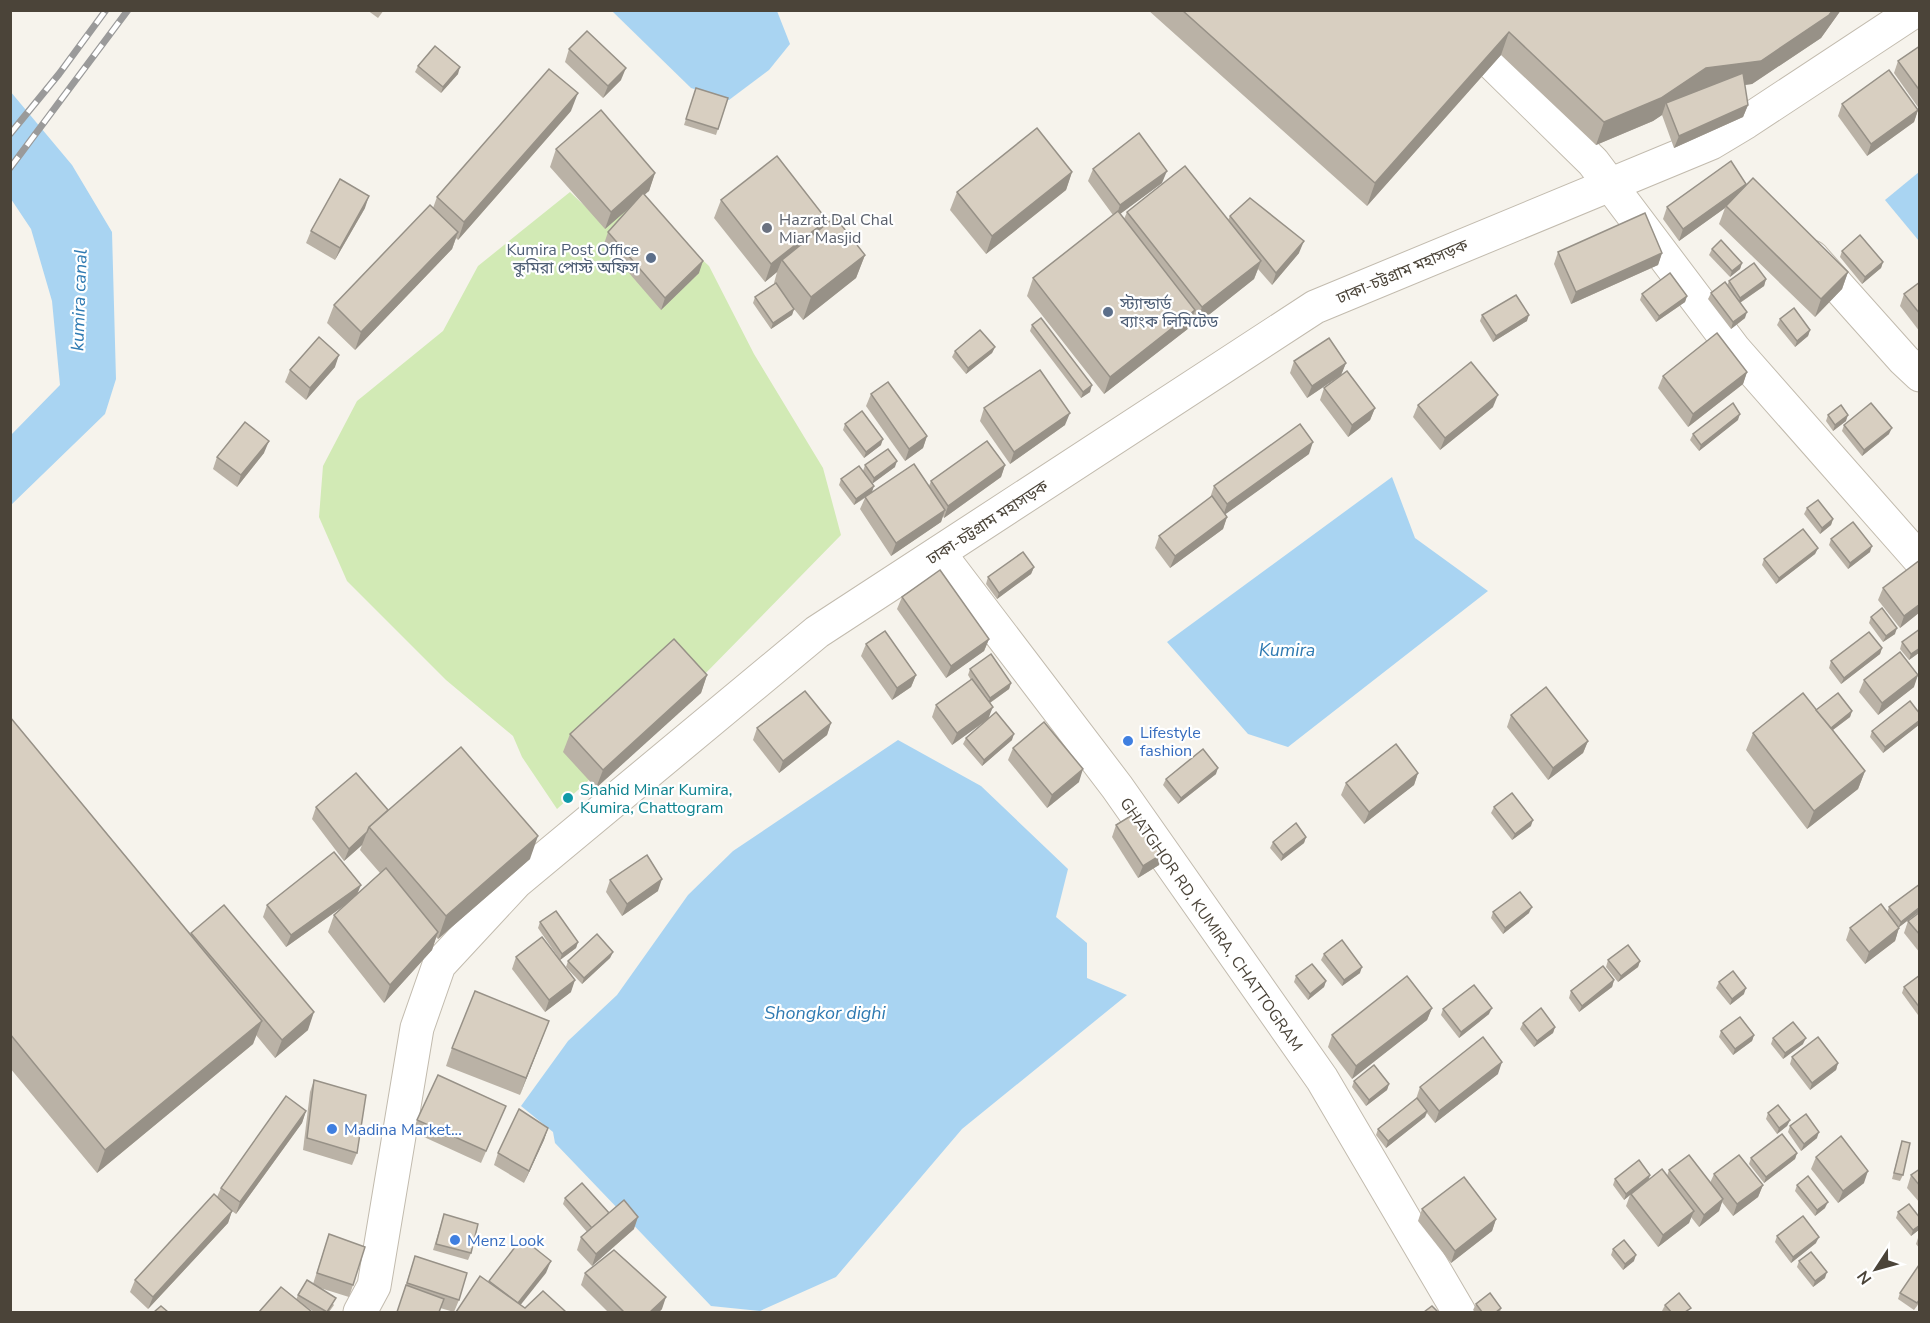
<svg xmlns="http://www.w3.org/2000/svg" width="1930" height="1323" font-family="'Nunito Sans','Noto Sans Bengali',sans-serif">
<style>
.green{fill:#d2eab5}
.water{fill:#a9d4f2}
.lines{fill:none;stroke-linecap:round;stroke-linejoin:round}
.minor-casing{stroke:#c2bbae;stroke-width:35}
.minor{stroke:#fff;stroke-width:33}
.rail-casing{stroke:#9a9a9a;stroke-width:7}
.rail{stroke:#fff;stroke-width:4.5;stroke-dasharray:14;stroke-linecap:butt}
.wall{fill:#bab2a6}
.shaded-wall{fill:#979187}
.building{fill:#d8cfc1;stroke:#979187;stroke-width:1.5}
.worship-dot{fill:#6b7280;stroke:#fff;stroke-width:2}
.service-dot{fill:#5c6f8a;stroke:#fff;stroke-width:2}
.shop-dot{fill:#3f7fe0;stroke:#fff;stroke-width:2}
.culture-dot{fill:#0f9aa8;stroke:#fff;stroke-width:2}
.labels{text-anchor:middle;stroke-width:4.5;stroke-linejoin:round;paint-order:stroke}
.worship-label{font-size:16px;fill:#5b616d;stroke:#fff;text-anchor:start}
.service-label{font-size:16px;fill:#4e5e75;stroke:#fff;text-anchor:end}
.street-label{font-size:16px;fill:#4b4439;stroke:#fff}
.shop-label{font-size:16px;fill:#366cbe;stroke:#fff;text-anchor:start}
.culture-label{font-size:16px;fill:#0d838f;stroke:#fff;text-anchor:start}
.water-label{font-size:18px;font-style:italic;fill:#2e7ab2;stroke:#fff}
</style>
<rect width="100%" height="100%" fill="#f6f3ec"/>
<path class="green" d="M570,192L591,212L636,198L709,266L754,354L823,468L841,535L699,680L557,809L522,757L513,736L446,680L347,581L319,517L323,466L357,401L443,331L478,266Z"/>
<g class="water">
<path d="M612,11H777L790,44L769,70L729,100L691,88Z"/>
<path d="M10,91L72,165L112,232L116,379L105,414L11,505V435L60,385L52,301L31,229L11,199Z"/>
<path d="M1919,172V241L1885,200Z"/>
<path d="M1392,477L1415,538L1488,591L1288,747L1248,734L1167,642Z"/>
<path d="M898,740L981,786L1068,869L1056,917L1087,943V978L1127,995L962,1129L836,1277L760,1311L711,1306L555,1143L553,1132L521,1106L568,1041L617,995L688,895L733,851Z"/>
</g>
<g class="lines">
<defs>
<g id="minor">
<path d="M1438,10L1593,162L1734,349L1920,560"/>
<path d="M1812,257L1904,360L1920,375"/>
<path d="M939,553L1117,787L1322,1079L1459,1312"/>
<path d="M360,1312L374,1286L417,1028L439,965L516,882L817,632L1315,307L1711,143L1746,122L1916,10"/>
</g>
</defs>
<use href="#minor" class="minor-casing"/>
<use href="#minor" class="minor"/>
<defs>
<g id="rail">
<path d="M10,134L59,74L106,10"/>
<path d="M10,168L128,10"/>
</g>
</defs>
<use href="#rail" class="rail-casing"/>
<use href="#rail" class="rail"/>
</g>
<g class="wall">
<path d="M367,10H384L378,18Z"/>
<path d="M1148,10H1841L1821,38L1752,84L1744,85L1748,105L1743,117L1674,148L1662,115L1653,121L1596,145L1501,55L1367,206Z"/>
<path d="M1920,46V110L1894,73L1898,61Z"/>
<path d="M569,49L621,80L603,98L565,62Z"/>
<path d="M418,66L458,74L441,93L415,72Z"/>
<path d="M696,88L728,98L716,135L684,125Z"/>
<path d="M1842,104L1918,110L1914,122L1867,156L1838,116Z"/>
<path d="M571,111L458,240L456,238L452,249L355,350L327,323L334,305L433,208L437,197Z"/>
<path d="M556,149L655,173L649,191L644,194L699,273L661,310L604,244L608,232L632,205L605,229L550,167Z"/>
<path d="M1093,169L1162,183L1120,214L1124,219L1127,212L1228,220L1230,216L1299,253L1272,285L1258,269L1254,279L1196,325L1192,320L1189,328L1104,394L1027,296L1033,278L1113,215L1088,181Z"/>
<path d="M1072,172L1066,190L986,254L950,210L957,192Z"/>
<path d="M1746,184L1848,272L1842,289L1815,317L1719,224L1725,208L1679,241L1663,219L1667,207Z"/>
<path d="M721,200L825,225L865,255L856,278L803,320L794,309L792,315L771,329L753,303L755,297L775,284L774,283L777,272L765,282L714,218Z"/>
<path d="M365,208L335,260L306,243L311,231Z"/>
<path d="M1712,249L1742,263L1740,269L1730,277L1709,255Z"/>
<path d="M1842,251L1883,262L1881,268L1862,284L1840,257Z"/>
<path d="M1558,252L1662,253L1658,265L1571,304L1554,264Z"/>
<path d="M1766,279L1764,286L1740,303L1745,318L1731,329L1708,299L1711,293L1727,286L1729,281Z"/>
<path d="M1920,282V332L1900,306L1904,294Z"/>
<path d="M1642,294L1687,296L1685,302L1656,322L1640,300Z"/>
<path d="M1482,315L1527,321L1493,342L1480,321Z"/>
<path d="M1780,319L1810,330L1808,336L1795,347L1777,325Z"/>
<path d="M1032,325L1090,392L1081,398L1030,331Z"/>
<path d="M995,347L992,353L966,374L952,357L955,351Z"/>
<path d="M1294,361L1346,363L1341,375L1375,408L1370,420L1348,437L1320,400L1324,388L1338,377L1307,398L1290,373Z"/>
<path d="M335,367L306,400L285,382L290,370Z"/>
<path d="M1747,372L1743,384L1688,427L1658,388L1663,376Z"/>
<path d="M871,394L927,436L923,448L905,461L866,406Z"/>
<path d="M1418,405L1493,407L1440,450L1413,417Z"/>
<path d="M984,408L1065,425L1010,464L980,421Z"/>
<path d="M1828,415L1846,421L1833,431L1826,421Z"/>
<path d="M1738,420L1699,451L1690,440L1693,434Z"/>
<path d="M845,424L881,445L864,458L843,430Z"/>
<path d="M1844,425L1889,434L1862,456L1842,431Z"/>
<path d="M264,453L237,487L213,469L217,457Z"/>
<path d="M1309,454L1225,514L1227,517L1223,529L1170,568L1155,548L1159,536L1210,498L1214,486Z"/>
<path d="M865,465L895,467L872,483V492L929,486L931,481L1005,465L1001,477L944,518L943,516L941,522L891,556L860,509L865,498L854,505L839,485L841,479L863,471Z"/>
<path d="M1807,508L1833,519L1831,525L1820,534L1804,514Z"/>
<path d="M1831,539L1870,552L1848,569L1829,545Z"/>
<path d="M1818,548L1815,554L1776,584L1762,565L1764,559Z"/>
<path d="M1034,567L1031,574L997,599L986,584L988,577Z"/>
<path d="M1883,588L1920,612L1900,628L1878,600Z"/>
<path d="M902,597L989,639L984,651L946,678L897,609Z"/>
<path d="M1871,617L1895,634L1883,642L1869,623Z"/>
<path d="M1920,629V652L1909,660L1900,649L1902,642Z"/>
<path d="M866,644L916,675L911,687L892,700L861,656Z"/>
<path d="M1882,648L1880,654L1841,684L1829,668L1831,661Z"/>
<path d="M970,669L1011,683L1009,689L990,703L989,719L1012,740L982,766L963,744L966,738L984,722L952,745L932,717L936,705L971,680L968,675Z"/>
<path d="M707,675L701,693L596,788L563,752L570,734Z"/>
<path d="M1864,680L1914,687L1878,715L1859,692Z"/>
<path d="M1816,710L1852,711L1850,717L1833,730L1865,771L1858,789L1807,829L1746,750L1753,733Z"/>
<path d="M1920,714V724L1883,753L1870,737L1872,731Z"/>
<path d="M1511,715L1588,741L1583,753L1548,780L1507,727Z"/>
<path d="M10,717L191,935V933L308,1030L275,1058L256,1035L253,1044L97,1173L10,1068Z"/>
<path d="M831,723L827,735L779,773L753,740L757,728Z"/>
<path d="M1013,748L1079,782L1047,808L1008,760Z"/>
<path d="M1418,773L1414,785L1364,824L1341,795L1346,783Z"/>
<path d="M1216,774L1178,804L1163,785L1166,779Z"/>
<path d="M316,807L388,810L530,859L438,939L436,937L432,950L384,1003L328,932L334,915L345,905L286,947L263,917L267,905L357,894L380,873L360,850L362,845L344,861L312,819Z"/>
<path d="M1494,807L1531,826L1512,840L1491,813Z"/>
<path d="M1116,825L1159,865L1138,878L1112,837Z"/>
<path d="M1306,837L1304,843L1281,861L1270,848L1273,842Z"/>
<path d="M610,880L658,891L622,916L606,892Z"/>
<path d="M1920,884V911L1899,927L1895,941L1865,964L1846,940L1850,928L1887,913L1889,907Z"/>
<path d="M1493,912L1529,913L1503,934L1491,918Z"/>
<path d="M1920,912V953L1904,933L1908,921Z"/>
<path d="M540,922L578,942L576,948L560,960L538,928Z"/>
<path d="M613,952L610,958L582,984L566,967L568,961Z"/>
<path d="M1324,954L1360,973L1342,986L1321,960Z"/>
<path d="M516,957L571,992L545,1012L512,969Z"/>
<path d="M1608,960L1640,961L1638,967L1618,982L1606,967Z"/>
<path d="M1920,975V1014L1918,1015L1902,993L1904,987Z"/>
<path d="M1296,976L1326,981L1324,987L1308,1000L1294,982Z"/>
<path d="M1614,980L1612,987L1579,1012L1569,998L1571,991Z"/>
<path d="M1719,982L1744,994L1730,1005L1716,988Z"/>
<path d="M1432,1008L1427,1020L1352,1079L1328,1047L1332,1035Z"/>
<path d="M1443,1009L1489,1014L1459,1038L1441,1015Z"/>
<path d="M1523,1023L1555,1027L1553,1033L1534,1047L1520,1029Z"/>
<path d="M1721,1031L1754,1035L1752,1041L1733,1055L1719,1037Z"/>
<path d="M1773,1038L1803,1044L1783,1059L1771,1044Z"/>
<path d="M542,1039L520,1095L446,1066L452,1048Z"/>
<path d="M1792,1057L1838,1063L1836,1070L1810,1090L1790,1064Z"/>
<path d="M1498,1074L1435,1123L1427,1113L1425,1117L1386,1148L1376,1135L1378,1129L1416,1099L1420,1087Z"/>
<path d="M314,1080L357,1153L352,1165L303,1150L310,1092Z"/>
<path d="M1354,1081L1389,1084L1387,1090L1366,1106L1352,1087Z"/>
<path d="M506,1106L481,1163L413,1132L417,1120Z"/>
<path d="M306,1111L302,1123L236,1214L232,1211L228,1223L148,1309L130,1292L135,1280L217,1197L221,1188Z"/>
<path d="M1768,1113L1790,1120L1787,1126L1777,1134L1766,1119Z"/>
<path d="M1790,1126L1817,1138L1801,1151L1788,1132Z"/>
<path d="M548,1128L544,1140L524,1183L494,1165L498,1153Z"/>
<path d="M1902,1141L1903,1175L1900,1181L1892,1179Z"/>
<path d="M1797,1153L1795,1159L1764,1183L1749,1164L1751,1158Z"/>
<path d="M1816,1157L1864,1183L1838,1203L1811,1169Z"/>
<path d="M1920,1169V1203L1907,1188L1911,1175Z"/>
<path d="M1669,1170L1710,1183L1714,1174L1763,1185L1758,1197L1733,1216L1722,1202L1719,1211L1699,1227L1691,1217L1689,1223L1658,1247L1626,1206L1630,1195L1624,1200L1613,1185L1615,1179L1649,1180L1667,1176Z"/>
<path d="M1797,1185L1825,1208L1815,1216L1795,1191Z"/>
<path d="M565,1198L609,1213L634,1229L592,1266L577,1250L581,1237L587,1232L563,1204Z"/>
<path d="M1422,1209L1496,1219L1492,1231L1451,1263L1418,1221Z"/>
<path d="M1898,1212L1920,1218V1229L1911,1236L1896,1218Z"/>
<path d="M444,1214L471,1253L468,1260L433,1250Z"/>
<path d="M329,1234L353,1285L349,1297L317,1287L334,1305L329,1312H314L296,1300L298,1295L313,1284Z"/>
<path d="M1777,1236L1816,1243L1791,1263L1775,1242Z"/>
<path d="M1920,1237V1249L1916,1244L1918,1238Z"/>
<path d="M1613,1249L1634,1261L1623,1270L1611,1255Z"/>
<path d="M415,1256L459,1300L454,1312L402,1297Z"/>
<path d="M1799,1261L1825,1278L1813,1287L1797,1267Z"/>
<path d="M1920,1266V1302L1914,1310L1898,1299L1900,1293Z"/>
<path d="M585,1273L662,1309L659,1312H608L581,1285Z"/>
<path d="M1476,1304L1501,1308L1500,1312H1475L1473,1310Z"/>
<path d="M1665,1305L1689,1312H1664L1662,1311Z"/>
</g>
<g class="shaded-wall">
<path d="M1833,10H1841L1821,38L1752,84L1698,91L1666,103L1662,115L1653,121L1596,145L1604,122L1706,68Z"/>
<path d="M1509,32L1501,55L1367,206L1375,183Z"/>
<path d="M460,67L458,74L441,93L443,87Z"/>
<path d="M626,68L621,80L603,98L608,86Z"/>
<path d="M578,93L571,111L458,240L464,222Z"/>
<path d="M1748,105L1743,117L1674,148L1679,136Z"/>
<path d="M1918,110L1914,122L1867,156L1871,144Z"/>
<path d="M1167,171L1162,183L1116,217L1120,205Z"/>
<path d="M1072,172L1066,190L986,254L992,236Z"/>
<path d="M655,173L649,191L605,229L611,212Z"/>
<path d="M1746,184L1742,196L1726,206L1725,208L1679,241L1683,229Z"/>
<path d="M369,196L365,208L335,260L340,248Z"/>
<path d="M827,220L820,238L782,260L777,272L765,282L771,264Z"/>
<path d="M458,232L452,249L355,350L361,332Z"/>
<path d="M1304,241L1299,253L1272,285L1276,273Z"/>
<path d="M1662,253L1658,265L1571,304L1576,292Z"/>
<path d="M865,255L856,278L803,320L811,297Z"/>
<path d="M703,261L699,273L661,310L665,298Z"/>
<path d="M1261,261L1254,279L1196,325L1202,307Z"/>
<path d="M1883,262L1881,268L1862,284L1865,277Z"/>
<path d="M1742,263L1740,269L1730,277L1732,271Z"/>
<path d="M1848,272L1842,289L1815,317L1821,299Z"/>
<path d="M1766,279L1764,286L1738,304L1740,298Z"/>
<path d="M1687,296L1685,302L1656,322L1659,316Z"/>
<path d="M794,309L792,315L771,329L773,323Z"/>
<path d="M1195,310L1189,328L1104,394L1110,377Z"/>
<path d="M1747,312L1745,318L1731,329L1733,322Z"/>
<path d="M1529,315L1527,321L1493,342L1496,336Z"/>
<path d="M1810,330L1808,336L1795,347L1797,341Z"/>
<path d="M995,347L992,353L966,374L968,368Z"/>
<path d="M339,355L335,367L306,400L310,388Z"/>
<path d="M1346,363L1341,375L1307,398L1312,386Z"/>
<path d="M1747,372L1743,384L1688,427L1693,414Z"/>
<path d="M1092,385L1090,392L1081,398L1083,392Z"/>
<path d="M1498,395L1493,407L1440,450L1445,438Z"/>
<path d="M1375,408L1370,420L1348,437L1352,425Z"/>
<path d="M1070,413L1065,425L1010,464L1014,452Z"/>
<path d="M1740,414L1738,420L1699,451L1701,445Z"/>
<path d="M1848,415L1846,421L1833,431L1835,425Z"/>
<path d="M1892,428L1889,434L1862,456L1864,450Z"/>
<path d="M927,436L923,448L905,461L909,449Z"/>
<path d="M883,439L881,445L864,458L866,452Z"/>
<path d="M269,441L264,453L237,487L241,475Z"/>
<path d="M1313,442L1309,454L1223,516L1227,504Z"/>
<path d="M897,461L895,467L872,484L874,478Z"/>
<path d="M1005,465L1001,477L944,518L948,506Z"/>
<path d="M874,486L872,492L854,505L856,499Z"/>
<path d="M945,510L941,522L891,556L896,543Z"/>
<path d="M1227,517L1223,529L1170,568L1175,556Z"/>
<path d="M1833,519L1831,525L1820,534L1822,528Z"/>
<path d="M1872,546L1870,552L1848,569L1850,563Z"/>
<path d="M1818,548L1815,554L1776,584L1779,578Z"/>
<path d="M1034,567L1031,574L997,599L999,593Z"/>
<path d="M1920,604V612L1900,628L1904,616Z"/>
<path d="M1897,628L1895,634L1883,642L1886,636Z"/>
<path d="M989,639L984,651L946,678L951,666Z"/>
<path d="M1882,648L1880,654L1841,684L1844,678Z"/>
<path d="M1920,648V652L1909,660L1911,654Z"/>
<path d="M707,675L701,693L596,788L603,770Z"/>
<path d="M916,675L911,687L892,700L897,688Z"/>
<path d="M1918,675L1914,687L1878,715L1882,703Z"/>
<path d="M1011,683L1009,689L988,704L990,698Z"/>
<path d="M993,707L988,719L952,745L957,733Z"/>
<path d="M1852,711L1850,717L1826,735L1828,729Z"/>
<path d="M1920,720V724L1883,753L1885,747Z"/>
<path d="M831,723L827,735L779,773L783,761Z"/>
<path d="M1014,734L1012,740L982,766L984,760Z"/>
<path d="M1588,741L1583,753L1548,780L1553,768Z"/>
<path d="M1218,768L1216,774L1178,804L1181,798Z"/>
<path d="M1083,769L1079,782L1047,808L1052,795Z"/>
<path d="M1865,771L1858,789L1807,829L1814,811Z"/>
<path d="M1418,773L1414,785L1364,824L1369,812Z"/>
<path d="M1533,820L1531,826L1512,840L1515,834Z"/>
<path d="M367,832L362,845L344,861L349,849Z"/>
<path d="M538,836L530,859L438,939L446,916Z"/>
<path d="M1306,837L1304,843L1281,861L1283,855Z"/>
<path d="M1164,853L1159,865L1138,878L1143,866Z"/>
<path d="M662,879L658,891L622,916L627,904Z"/>
<path d="M361,885L356,897L286,947L291,935Z"/>
<path d="M1532,907L1529,913L1503,934L1505,928Z"/>
<path d="M1920,907V911L1898,928L1901,922Z"/>
<path d="M1899,928L1895,941L1865,964L1869,952Z"/>
<path d="M438,932L432,950L384,1003L390,985Z"/>
<path d="M578,942L576,948L560,960L562,954Z"/>
<path d="M613,952L610,958L582,984L584,978Z"/>
<path d="M1640,961L1638,967L1618,982L1621,976Z"/>
<path d="M1362,967L1360,973L1342,986L1344,980Z"/>
<path d="M575,980L571,992L545,1012L549,1000Z"/>
<path d="M1614,980L1612,987L1579,1012L1582,1006Z"/>
<path d="M1326,981L1324,987L1308,1000L1310,994Z"/>
<path d="M1746,988L1744,994L1730,1005L1732,999Z"/>
<path d="M1432,1008L1427,1020L1352,1079L1356,1066Z"/>
<path d="M1492,1008L1489,1014L1459,1038L1461,1032Z"/>
<path d="M314,1012L308,1030L275,1058L282,1040Z"/>
<path d="M262,1021L253,1044L97,1173L105,1150Z"/>
<path d="M549,1021L542,1039L520,1095L526,1078Z"/>
<path d="M1555,1027L1553,1033L1534,1047L1537,1041Z"/>
<path d="M1754,1035L1752,1041L1733,1055L1735,1049Z"/>
<path d="M1806,1038L1803,1044L1783,1059L1785,1053Z"/>
<path d="M1502,1062L1498,1074L1435,1123L1439,1111Z"/>
<path d="M1838,1063L1836,1070L1810,1090L1812,1083Z"/>
<path d="M1389,1084L1387,1090L1366,1106L1369,1100Z"/>
<path d="M306,1111L302,1123L236,1214L240,1202Z"/>
<path d="M1427,1111L1425,1117L1386,1148L1388,1141Z"/>
<path d="M1790,1120L1787,1126L1777,1134L1779,1128Z"/>
<path d="M548,1128L544,1140L524,1183L529,1171Z"/>
<path d="M1819,1132L1817,1138L1801,1151L1804,1144Z"/>
<path d="M1797,1153L1795,1159L1764,1183L1766,1177Z"/>
<path d="M1868,1171L1864,1183L1838,1203L1843,1191Z"/>
<path d="M1650,1175L1648,1182L1631,1194L1630,1195L1624,1200L1626,1194Z"/>
<path d="M1763,1185L1758,1197L1733,1216L1737,1204Z"/>
<path d="M1723,1199L1719,1211L1699,1227L1704,1215Z"/>
<path d="M1828,1202L1825,1208L1815,1216L1817,1210Z"/>
<path d="M232,1211L228,1223L148,1309L153,1297Z"/>
<path d="M1694,1211L1689,1223L1658,1247L1663,1235Z"/>
<path d="M638,1217L634,1229L592,1266L596,1254Z"/>
<path d="M1496,1219L1492,1231L1451,1263L1455,1251Z"/>
<path d="M1920,1225V1229L1911,1236L1913,1230Z"/>
<path d="M1819,1237L1816,1243L1791,1263L1793,1257Z"/>
<path d="M1636,1255L1634,1261L1623,1270L1625,1264Z"/>
<path d="M551,1261L546,1273L515,1312L517,1303Z"/>
<path d="M1827,1272L1825,1278L1813,1287L1815,1281Z"/>
<path d="M666,1297L662,1309L659,1312H650Z"/>
</g>
<g class="building">
<path d="M1182,10H1833L1829,15L1761,61L1706,68L1661,98L1604,122L1509,32L1375,183Z"/>
<path d="M587,31L626,68L608,86L569,49Z"/>
<path d="M435,46L460,67L443,87L418,66Z"/>
<path d="M1920,46V91L1898,61Z"/>
<path d="M549,69L578,93L464,222L437,197Z"/>
<path d="M1889,70L1918,110L1871,144L1842,104Z"/>
<path d="M1743,73L1748,105L1679,136L1666,103Z"/>
<path d="M696,88L728,98L718,129L686,119Z"/>
<path d="M601,110L655,173L611,212L556,149Z"/>
<path d="M1037,128L1072,172L992,236L957,192Z"/>
<path d="M1139,133L1167,171L1120,205L1093,169Z"/>
<path d="M777,156L827,220L771,264L721,200Z"/>
<path d="M1731,161L1746,184L1683,229L1667,207Z"/>
<path d="M1185,166L1261,261L1202,307L1127,212Z"/>
<path d="M1753,178L1848,272L1821,299L1726,206Z"/>
<path d="M340,179L369,196L340,248L311,231Z"/>
<path d="M643,193L703,261L665,298L608,232Z"/>
<path d="M1250,198L1304,241L1276,273L1230,216Z"/>
<path d="M430,205L458,232L361,332L334,305Z"/>
<path d="M1118,211L1195,310L1110,377L1033,278Z"/>
<path d="M1645,213L1662,253L1576,292L1558,252Z"/>
<path d="M835,217L865,255L811,297L782,260Z"/>
<path d="M1860,235L1883,262L1865,277L1842,251Z"/>
<path d="M1721,240L1742,263L1732,271L1712,249Z"/>
<path d="M1754,263L1766,279L1740,298L1729,281Z"/>
<path d="M1670,273L1687,296L1659,316L1642,294Z"/>
<path d="M1725,282L1747,312L1733,322L1711,293Z"/>
<path d="M1920,282V314L1904,294Z"/>
<path d="M776,283L794,309L773,323L755,297Z"/>
<path d="M1516,295L1529,315L1496,336L1482,315Z"/>
<path d="M1794,308L1810,330L1797,341L1780,319Z"/>
<path d="M1041,318L1092,385L1083,392L1032,325Z"/>
<path d="M980,330L995,347L968,368L955,351Z"/>
<path d="M1717,333L1747,372L1693,414L1663,376Z"/>
<path d="M319,337L339,355L310,388L290,370Z"/>
<path d="M1329,338L1346,363L1312,386L1294,361Z"/>
<path d="M1471,362L1498,395L1445,438L1418,405Z"/>
<path d="M1040,370L1070,413L1014,452L984,408Z"/>
<path d="M1347,371L1375,408L1352,425L1324,388Z"/>
<path d="M888,382L927,436L909,449L871,394Z"/>
<path d="M1733,403L1740,414L1701,445L1693,434Z"/>
<path d="M1871,403L1892,428L1864,450L1844,425Z"/>
<path d="M1841,405L1848,415L1835,425L1828,415Z"/>
<path d="M862,411L883,439L866,452L845,424Z"/>
<path d="M245,422L269,441L241,475L217,457Z"/>
<path d="M1300,424L1313,442L1227,504L1214,486Z"/>
<path d="M987,441L1005,465L948,506L931,481Z"/>
<path d="M888,449L897,461L874,478L865,465Z"/>
<path d="M914,464L945,510L896,543L865,497Z"/>
<path d="M859,466L874,486L856,499L841,479Z"/>
<path d="M1212,496L1227,517L1175,556L1159,536Z"/>
<path d="M1818,500L1833,519L1822,528L1807,508Z"/>
<path d="M1853,522L1872,546L1850,563L1831,539Z"/>
<path d="M1803,529L1818,548L1779,578L1764,559Z"/>
<path d="M1023,552L1034,567L999,593L988,577Z"/>
<path d="M1920,560V604L1904,616L1883,588Z"/>
<path d="M940,570L989,639L951,666L902,597Z"/>
<path d="M1882,608L1897,628L1886,636L1871,617Z"/>
<path d="M1920,629V648L1911,654L1902,642Z"/>
<path d="M885,631L916,675L897,688L866,644Z"/>
<path d="M1869,632L1882,648L1844,678L1831,661Z"/>
<path d="M674,639L707,675L603,770L570,734Z"/>
<path d="M1900,652L1918,675L1882,703L1864,680Z"/>
<path d="M991,654L1011,683L990,698L970,669Z"/>
<path d="M972,679L993,707L957,733L936,705Z"/>
<path d="M1546,687L1588,741L1553,768L1511,715Z"/>
<path d="M805,691L831,723L783,761L757,728Z"/>
<path d="M1803,693L1865,771L1814,811L1753,733Z"/>
<path d="M1838,693L1852,711L1831,728L1816,710Z"/>
<path d="M1910,701L1920,714V720L1885,747L1872,731Z"/>
<path d="M996,712L1014,734L984,760L966,738Z"/>
<path d="M10,717L262,1021L105,1150L10,1034Z"/>
<path d="M1044,722L1083,769L1052,795L1013,748Z"/>
<path d="M1396,744L1418,773L1369,812L1346,783Z"/>
<path d="M461,747L538,836L446,916L369,827Z"/>
<path d="M1203,749L1218,768L1181,798L1166,779Z"/>
<path d="M356,773L388,810L369,827L367,832L349,849L316,807Z"/>
<path d="M1512,793L1533,820L1515,834L1494,807Z"/>
<path d="M1137,812L1164,853L1143,866L1116,825Z"/>
<path d="M1296,823L1306,837L1283,855L1273,842Z"/>
<path d="M334,852L361,885L291,935L267,905Z"/>
<path d="M647,855L662,879L627,904L610,880Z"/>
<path d="M386,868L438,932L390,985L334,915Z"/>
<path d="M1920,884V907L1901,922L1889,907Z"/>
<path d="M1520,892L1532,907L1505,928L1493,912Z"/>
<path d="M1881,904L1899,928L1869,952L1850,928Z"/>
<path d="M224,905L314,1012L282,1040L191,933Z"/>
<path d="M556,911L578,942L562,954L540,922Z"/>
<path d="M1920,912V935L1908,921Z"/>
<path d="M597,934L613,952L584,978L568,961Z"/>
<path d="M542,937L575,980L549,1000L516,957Z"/>
<path d="M1342,940L1362,967L1344,980L1324,954Z"/>
<path d="M1628,945L1640,961L1621,976L1608,960Z"/>
<path d="M1312,964L1326,981L1310,994L1296,976Z"/>
<path d="M1603,966L1614,980L1582,1006L1571,991Z"/>
<path d="M1733,971L1746,988L1732,999L1719,982Z"/>
<path d="M1920,975V1008L1904,987Z"/>
<path d="M1407,976L1432,1008L1356,1066L1332,1035Z"/>
<path d="M1474,985L1492,1008L1461,1032L1443,1009Z"/>
<path d="M475,991L549,1021L526,1078L452,1048Z"/>
<path d="M1541,1008L1555,1027L1537,1041L1523,1023Z"/>
<path d="M1740,1017L1754,1035L1735,1049L1721,1031Z"/>
<path d="M1793,1022L1806,1038L1785,1053L1773,1038Z"/>
<path d="M1483,1037L1502,1062L1439,1111L1420,1087Z"/>
<path d="M1818,1037L1838,1063L1812,1083L1792,1057Z"/>
<path d="M1374,1065L1389,1084L1369,1100L1354,1081Z"/>
<path d="M438,1075L506,1106L486,1151L417,1120Z"/>
<path d="M314,1080L366,1095L357,1153L307,1138Z"/>
<path d="M286,1096L306,1111L240,1202L221,1188Z"/>
<path d="M1417,1098L1427,1111L1388,1141L1378,1129Z"/>
<path d="M1778,1105L1790,1120L1779,1128L1768,1113Z"/>
<path d="M519,1109L548,1128L529,1171L498,1153Z"/>
<path d="M1806,1114L1819,1132L1804,1144L1790,1126Z"/>
<path d="M1782,1134L1797,1153L1766,1177L1751,1158Z"/>
<path d="M1841,1136L1868,1171L1843,1191L1816,1157Z"/>
<path d="M1902,1141L1910,1143L1903,1175L1894,1173Z"/>
<path d="M1689,1155L1723,1199L1704,1215L1669,1170Z"/>
<path d="M1739,1155L1763,1185L1737,1204L1714,1174Z"/>
<path d="M1639,1160L1650,1175L1626,1194L1615,1179Z"/>
<path d="M1662,1169L1694,1211L1663,1235L1631,1194Z"/>
<path d="M1920,1169V1186L1911,1175Z"/>
<path d="M1808,1176L1828,1202L1817,1210L1797,1185Z"/>
<path d="M1464,1177L1496,1219L1455,1251L1422,1209Z"/>
<path d="M582,1183L609,1213L592,1228L565,1198Z"/>
<path d="M214,1194L232,1211L153,1297L135,1280Z"/>
<path d="M624,1200L638,1217L596,1254L581,1237Z"/>
<path d="M1909,1204L1920,1218V1225L1913,1230L1898,1212Z"/>
<path d="M444,1214L478,1224L471,1253L436,1244Z"/>
<path d="M1803,1216L1819,1237L1793,1257L1777,1236Z"/>
<path d="M329,1234L365,1247L353,1285L317,1273Z"/>
<path d="M522,1238L551,1261L518,1303L489,1281Z"/>
<path d="M1624,1240L1636,1255L1625,1264L1613,1249Z"/>
<path d="M614,1250L666,1297L650,1312H624L585,1273Z"/>
<path d="M1811,1252L1827,1272L1815,1281L1799,1261Z"/>
<path d="M415,1256L467,1273L459,1300L407,1283Z"/>
<path d="M1919,1265L1920,1266V1299L1917,1303L1900,1293Z"/>
<path d="M480,1276L525,1308L543,1291L566,1312H456Z"/>
<path d="M307,1280L336,1298L327,1312L298,1295Z"/>
<path d="M406,1285L444,1299L439,1312H397Z"/>
<path d="M281,1287L312,1312H259Z"/>
<path d="M1490,1293L1501,1308L1496,1312H1482L1476,1304Z"/>
<path d="M1679,1293L1691,1308L1685,1312H1671L1665,1305Z"/>
<path d="M161,1306L168,1312H154Z"/>
<path d="M1432,1306L1438,1312H1424Z"/>
</g>
<circle class="worship-dot" cx="767" cy="228" r="6"/>
<g class="service-dot">
<circle cx="651" cy="258" r="6"/>
<circle cx="1108" cy="312" r="6"/>
</g>
<g class="shop-dot">
<circle cx="1128" cy="741" r="6"/>
<circle cx="332" cy="1129" r="6"/>
<circle cx="455" cy="1240" r="6"/>
</g>
<circle class="culture-dot" cx="568" cy="798" r="6"/>
<g class="labels">
<g class="worship-label">
<text x="779" y="225">Hazrat Dal Chal<tspan x="779" dy="18">Miar Masjid</tspan></text>
</g>
<g class="service-label">
<text x="639" y="255">Kumira Post Office<tspan x="639" dy="18">কুমিরা পোস্ট অফিস</tspan></text>
<text x="1120" y="309" text-anchor="start">স্ট্যান্ডার্ড<tspan x="1120" dy="18">ব্যাংক লিমিটেড</tspan></text>
</g>
<g class="street-label">
<text transform="translate(1402 271) rotate(-23)" y="6">ঢাকা-চট্টগ্রাম মহাসড়ক</text>
<text transform="translate(987 522) rotate(-33)" y="6">ঢাকা-চট্টগ্রাম মহাসড়ক</text>
<text transform="translate(1212 924) rotate(55)" y="6">GHATGHOR RD, KUMIRA, CHATTOGRAM</text>
</g>
<g class="shop-label">
<text x="1140" y="738">Lifestyle<tspan x="1140" dy="18">fashion</tspan></text>
<text x="344" y="1135">Madina Market...</text>
<text x="467" y="1246">Menz Look</text>
</g>
<g class="culture-label">
<text x="580" y="795">Shahid Minar Kumira,<tspan x="580" dy="18">Kumira, Chattogram</tspan></text>
</g>
<g class="water-label">
<text transform="translate(79 300) rotate(-88)" y="6">kumira canal</text>
<text x="1287" y="656">Kumira</text>
<text x="825" y="1019">Shongkor dighi</text>
</g>
</g>
<rect width="1930" height="1323" fill="none" stroke="#4b4439" stroke-width="24"/>
<g transform="translate(1876 1269) rotate(234)" stroke="#ffffff" stroke-width="4.5" paint-order="stroke">
<path d="M0-4.5L10 22L0 15L-10 22Z" fill="#4b4439"/>
<text y="-9" font-size="16" font-weight="bold" text-anchor="middle" fill="#4b4439">N</text>
</g>
</svg>
